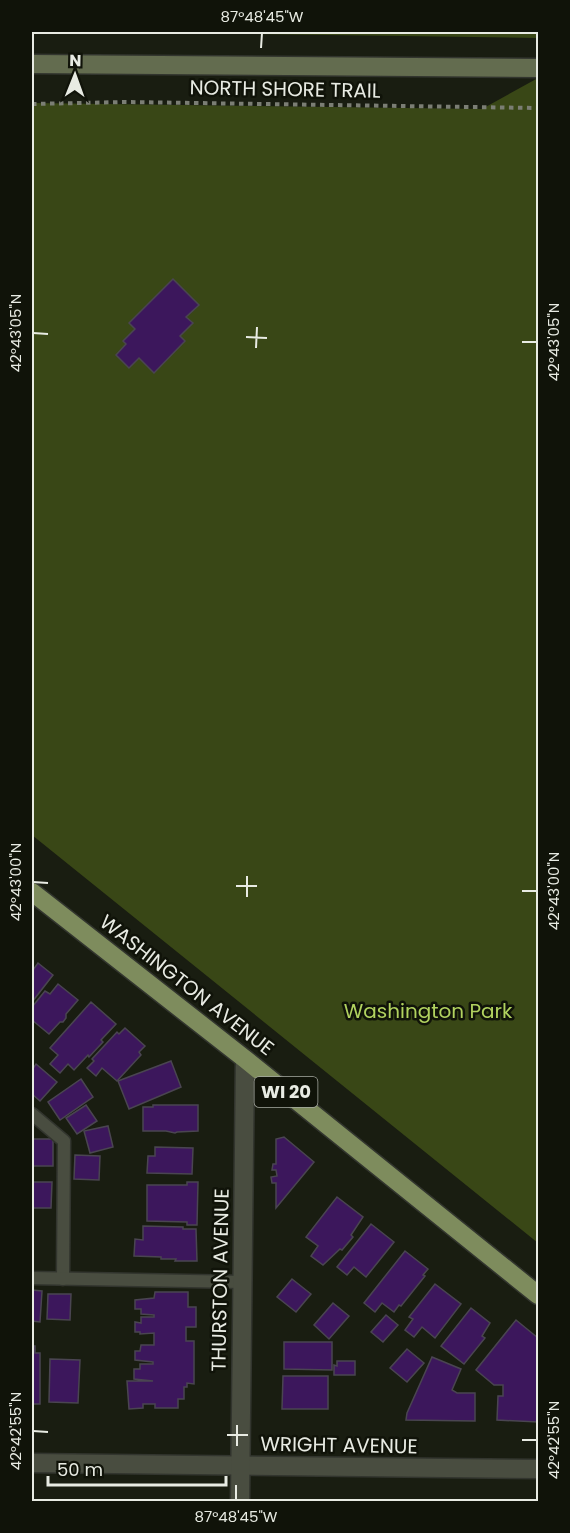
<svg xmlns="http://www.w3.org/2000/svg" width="570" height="1533" font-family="Poppins,sans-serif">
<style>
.green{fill:#394716}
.building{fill:#3c175c;stroke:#4a4551;stroke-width:1.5}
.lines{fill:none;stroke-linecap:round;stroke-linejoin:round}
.lane-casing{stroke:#32352e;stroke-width:15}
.street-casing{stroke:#32352e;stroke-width:21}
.secondary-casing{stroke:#32352e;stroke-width:21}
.primary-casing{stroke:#32352e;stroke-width:21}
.path{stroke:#7b7e74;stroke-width:4;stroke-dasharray:4.5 4.5;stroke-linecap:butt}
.lane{stroke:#494d40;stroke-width:12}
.street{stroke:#494d40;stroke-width:18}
.secondary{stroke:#636c4f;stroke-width:18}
.primary{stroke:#7e8c5d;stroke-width:18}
.ticks{fill:none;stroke:#e8ebe3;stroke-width:2}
.labels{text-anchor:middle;stroke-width:5;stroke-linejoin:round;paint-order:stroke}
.shield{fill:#101309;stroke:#a7aaa2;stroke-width:1.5}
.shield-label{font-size:18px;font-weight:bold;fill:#e8ebe3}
.street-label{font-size:20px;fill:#e8ebe3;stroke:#101309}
.park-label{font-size:20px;fill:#b1d25f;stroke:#101309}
.neatline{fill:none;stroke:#e8ebe3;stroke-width:2}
.ticks-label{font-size:15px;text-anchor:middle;fill:#e8ebe3}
</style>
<rect width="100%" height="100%" fill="#191d11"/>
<g class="green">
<path d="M113,32H538V38Z"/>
<path d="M538,78V1243L32,835V103L482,109Z"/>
</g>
<g class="building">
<path d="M173,279L199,305L186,317L193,323L180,336L185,341L154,373L139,358L129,368L116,355L126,344L123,341L135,329L129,323Z"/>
<path d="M38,963L53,975L32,1002V968L33,970Z"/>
<path d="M58,984L78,1000L66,1014V1018L63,1022H60L49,1034L32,1020V1007L45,991L50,994Z"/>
<path d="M91,1002L116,1024L101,1040L103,1042L89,1057L88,1055L74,1070L68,1064L60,1073L50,1064L58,1055L50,1048Z"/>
<path d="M125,1028L145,1046L139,1052L141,1055L117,1081L102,1068L96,1076L87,1068L94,1061L92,1059L117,1032L119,1034Z"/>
<path d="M171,1061L181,1087L129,1109L118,1081Z"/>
<path d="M36,1064L57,1082L40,1101L32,1094V1070Z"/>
<path d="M81,1079L93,1097L60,1120L48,1102Z"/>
<path d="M86,1105L97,1121L77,1134L66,1118Z"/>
<path d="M153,1105H198V1131L177,1132L175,1133L166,1131H143V1107H153Z"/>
<path d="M108,1126L113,1147L90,1153L84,1131Z"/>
<path d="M284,1137L314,1162L276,1208V1183H272L271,1177L277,1176L276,1170H272L273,1164H276V1139Z"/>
<rect x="32" y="1139" width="21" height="27"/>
<path d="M155,1147L193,1148L192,1174L147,1173L148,1156H155Z"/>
<path d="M75,1155L100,1156L99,1180L74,1179Z"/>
<path d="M32,1182H52L51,1208H32Z"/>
<path d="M187,1182H198L197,1225H187V1222L147,1221V1185H187Z"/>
<path d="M337,1197L363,1217L351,1235L353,1237L342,1250L340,1249L323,1265L311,1256L318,1246L306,1237Z"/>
<path d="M371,1224L394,1242L366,1277L354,1267L347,1275L337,1267Z"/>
<path d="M143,1226L183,1227V1229H196L197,1261H175L176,1259H161V1257L134,1256L135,1239L143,1240Z"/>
<path d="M405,1251L428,1269L423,1275L425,1276L401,1306L399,1305L394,1312L382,1303L375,1312L364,1303Z"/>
<path d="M292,1279L311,1294L296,1312L277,1297Z"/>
<path d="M435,1284L461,1304L435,1338L422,1327L414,1337L405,1330L413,1319L409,1317Z"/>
<path d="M32,1290L42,1291L40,1322L32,1321Z"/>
<path d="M155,1292H188V1307H196V1327H186V1341H194V1384L187,1383V1387H184V1399H178V1408H155V1404H143V1408L129,1409L127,1381H153L134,1379V1369H140V1364H153V1362L135,1360V1351H140L141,1345H154V1333L140,1334V1332H135V1322L141,1323V1317H154V1315L141,1314V1309H135V1300L154,1298Z"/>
<path d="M48,1294H71L70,1320L47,1319Z"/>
<path d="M333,1303L349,1316L329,1339L314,1325Z"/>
<path d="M471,1308L490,1323L482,1336L485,1338L464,1364L441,1346Z"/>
<path d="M386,1315L398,1325L383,1342L371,1332Z"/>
<path d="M516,1320L538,1338V1422L497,1420L498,1396H503V1385H494L476,1370Z"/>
<path d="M284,1342H332V1370L284,1369Z"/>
<path d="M32,1346H35V1353H40V1404H32Z"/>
<path d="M407,1349L424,1363L407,1382L390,1368Z"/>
<path d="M432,1357L461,1369L452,1390L457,1393H475V1421L406,1420L407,1413Z"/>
<path d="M50,1359L80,1360L78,1403L49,1402Z"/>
<path d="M337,1361H355V1375H334V1365L337,1366Z"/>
<path d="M283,1376H328V1409H282Z"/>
</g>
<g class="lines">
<defs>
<g id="lane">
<path d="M32,1114L64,1141L63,1279"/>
<path d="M32,1278L242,1282"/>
</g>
<g id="street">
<path d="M32,1463L538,1469"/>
<path d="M240,1502L245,1059"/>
</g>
<path id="secondary" d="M32,64L538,68"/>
<path id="primary" d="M32,892L245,1059L538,1295"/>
</defs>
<use href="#lane" class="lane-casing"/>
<use href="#street" class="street-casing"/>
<use href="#secondary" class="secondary-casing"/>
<use href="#primary" class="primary-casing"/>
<path class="path" d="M32,104L126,102L538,108"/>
<use href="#lane" class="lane"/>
<use href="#street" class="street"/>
<use href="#secondary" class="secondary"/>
<use href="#primary" class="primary"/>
</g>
<path class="ticks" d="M261,48L262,33M33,333L48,334M246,337L267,338M522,342H537M256,348L257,327M33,882L48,883M236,886H257M522,891H537M247,897V876M33,1431L48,1432M227,1435H248M522,1440H537M237,1446V1425M236,1500V1485"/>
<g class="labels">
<rect class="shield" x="254.5" y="1077" width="63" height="30" rx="4.5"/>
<g class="shield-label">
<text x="286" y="1098">WI 20</text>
</g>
<g class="street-label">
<text transform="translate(285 89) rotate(1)" y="7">NORTH SHORE TRAIL</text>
<text transform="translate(187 985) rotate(38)" y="7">WASHINGTON AVENUE</text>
<text transform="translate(220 1280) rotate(-89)" y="7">THURSTON AVENUE</text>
<text transform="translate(339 1445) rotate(1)" y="7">WRIGHT AVENUE</text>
</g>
<g class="park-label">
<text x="428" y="1018">Washington Park</text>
</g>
</g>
<rect width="570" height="1533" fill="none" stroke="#101309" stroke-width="66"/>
<g transform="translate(75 75) rotate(1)" stroke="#101309" stroke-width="4.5" paint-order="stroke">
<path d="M0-4.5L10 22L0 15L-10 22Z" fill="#e8ebe3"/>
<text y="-9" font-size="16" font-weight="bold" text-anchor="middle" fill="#e8ebe3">N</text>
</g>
<path d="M48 1476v9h178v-9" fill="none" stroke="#e8ebe3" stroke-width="3"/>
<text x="57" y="1476" font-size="18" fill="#e8ebe3" stroke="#101309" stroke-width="4.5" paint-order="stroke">50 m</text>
<rect x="33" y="33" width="504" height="1467" class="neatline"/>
<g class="ticks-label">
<text x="262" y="22">87°48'45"W</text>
<text transform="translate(16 333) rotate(-90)" y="5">42°43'05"N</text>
<text transform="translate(554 342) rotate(-90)" y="5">42°43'05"N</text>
<text transform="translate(16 882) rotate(-90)" y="5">42°43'00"N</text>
<text transform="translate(554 891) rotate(-90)" y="5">42°43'00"N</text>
<text transform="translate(16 1431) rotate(-90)" y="5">42°42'55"N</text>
<text transform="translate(554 1440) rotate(-90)" y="5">42°42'55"N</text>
<text x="236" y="1522">87°48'45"W</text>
</g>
</svg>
